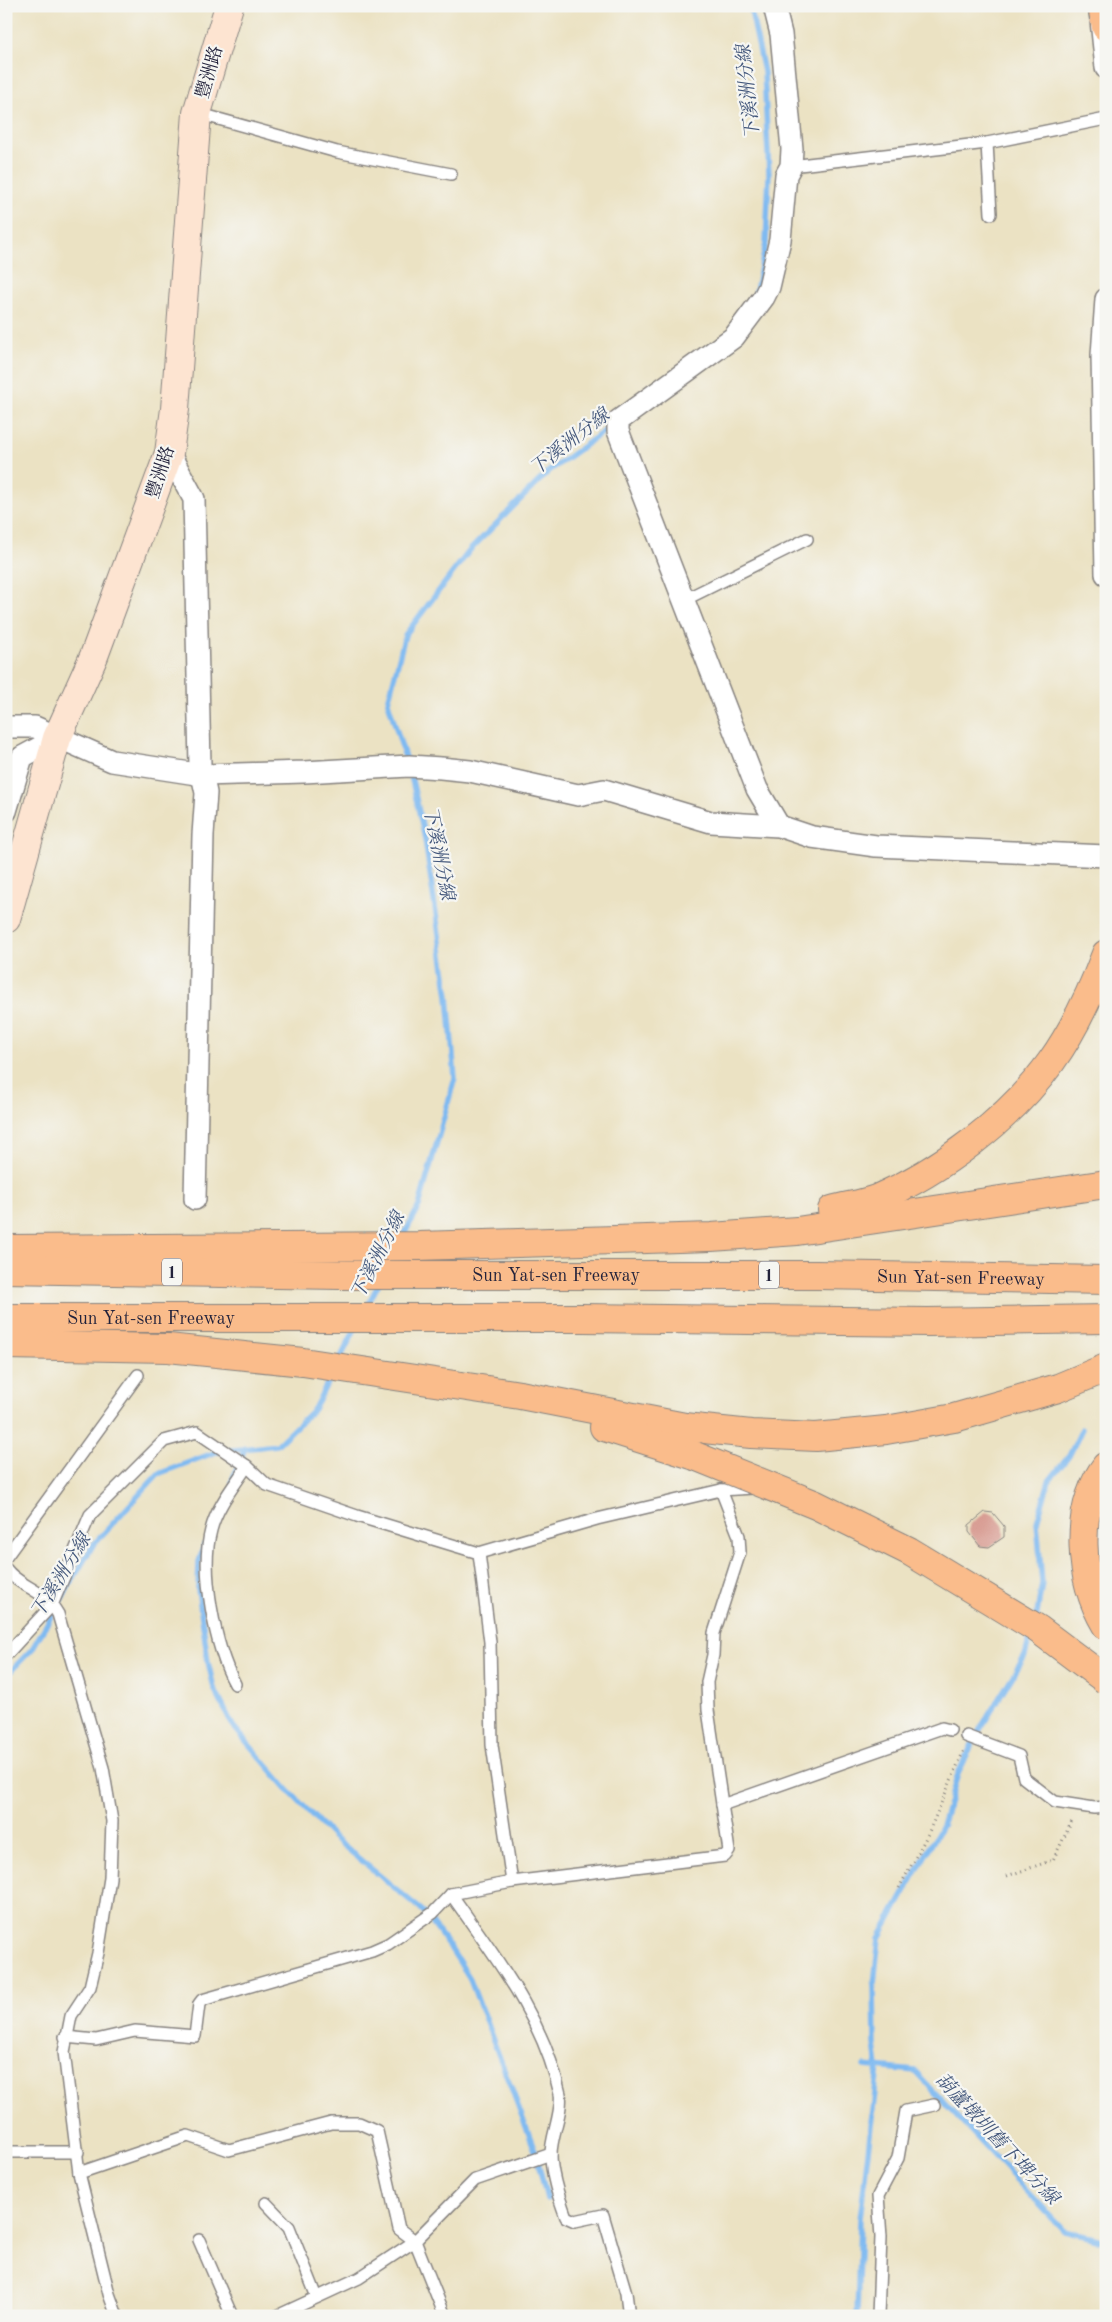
<svg xmlns="http://www.w3.org/2000/svg" width="1112" height="2322" font-family="'Old Standard TT','Noto Serif TC',serif">
<style>
.lines{fill:none;stroke-linecap:round;stroke-linejoin:round}
.stream{stroke:#7fbaf1;stroke-width:5.5}
.building{fill:#d7998f}
.lane-casing{stroke:#86827f;stroke-width:14}
.street-casing{stroke:#86827f;stroke-width:24}
.secondary-casing{stroke:#86827f;stroke-width:30}
.highway-casing{stroke:#86827f;stroke-width:30}
.path{stroke:#86827f;stroke-width:3;stroke-dasharray:1 4;stroke-linecap:butt}
.lane{stroke:#fff;stroke-width:11}
.street{stroke:#fff;stroke-width:21}
.secondary{stroke:#fde4d1;stroke-width:28}
.highway{stroke:#fabc8b;stroke-width:28}
.highway-bridge-casing{stroke:#86827f;stroke-width:30;stroke-linecap:butt}
.highway-bridge{stroke:#fabc8b;stroke-width:28}
.labels{text-anchor:middle;stroke-width:4.5;stroke-linejoin:round;paint-order:stroke}
.shield{fill:#f6f6f2;stroke:#626272;stroke-width:1}
.shield-label{font-size:16px;font-weight:bold;fill:#22223b}
.street-label{font-size:18px;fill:#22223b;stroke:#f6f6f2}
.water-label{font-size:19px;font-style:italic;fill:#43577b;stroke:#f6f6f2}
</style>
<rect width="100%" height="100%" fill="#f6f6f2"/>
<filter id="ink" filterUnits="userSpaceOnUse"><feTurbulence type="fractalNoise" baseFrequency=".02" numOctaves="2"/><feDisplacementMap in="SourceGraphic" scale="10" xChannelSelector="R" yChannelSelector="G"/><feConvolveMatrix kernelMatrix="1 2 1 2 8 2 1 2 1" color-interpolation-filters="sRGB"/></filter>
<filter id="wash" filterUnits="userSpaceOnUse"><feTurbulence type="fractalNoise" baseFrequency=".0096" numOctaves="4" result="noise"/><feDisplacementMap in="SourceGraphic" scale="20" xChannelSelector="R" yChannelSelector="G"/><feGaussianBlur stdDeviation="1.12" result="paint"/><feColorMatrix in="noise" values="0 0 0 0 0 0 0 0 0 0 0 0 0 0 0 0 0 1.4 0 .05"/><feComposite in="paint" operator="in"/></filter>
<g filter="url(#wash)">
<rect width="100%" height="100%" fill="#ebe2c3"/>
<g class="lines">
<g class="stream">
<path d="M750,6L764,72L769,174L766,243L755,296"/>
<path d="M403,1237L419,1206L455,1078L448,996L425,839L412,780L388,702L405,635L470,550L549,471L613,425"/>
<path d="M365,1310L379,1283"/>
<path d="M340,1359L357,1325"/>
<path d="M232,1481L245,1448"/>
<path d="M204,1545L199,1562L198,1589L208,1662L214,1688L233,1726L289,1791L334,1838L424,1912L449,1946L469,1977L536,2153L547,2199"/>
<path d="M1036,1620L1042,1583L1037,1522L1049,1481L1069,1456L1082,1429"/>
<path d="M6,1676L32,1649L93,1545L158,1474L216,1452L277,1445L314,1409L332,1374"/>
<path d="M865,2066L915,2071L1064,2231L1106,2241"/>
<path d="M857,2316L860,2219L878,2067L875,2044L874,1984L879,1938L942,1826L958,1774L976,1736L1025,1656L1031,1633"/>
</g>
</g>
<g id="blocks">
<path class="building" d="M985,1512L993,1513L1004,1526V1537L989,1547L980,1546L969,1532V1525Z"/>
</g>
</g>
<g filter="url(#ink)">
<use href="#blocks" fill-opacity="0" stroke="#86827f" stroke-width="1"/>
<g class="lines">
<defs>
<g id="lane">
<path d="M197,113L337,152L451,174"/>
<path d="M987,143L991,214"/>
<path d="M791,166L987,143L1106,119"/>
<path d="M682,601L807,539"/>
<path d="M479,1553L490,1642L492,1745L512,1882"/>
<path d="M6,1557L138,1375"/>
<path d="M6,1569C20,1588 42,1587 58,1614L103,1768L112,1821L110,1878L98,1953L90,1987L71,2016L64,2052L79,2173L109,2294L117,2316"/>
<path d="M6,1655L52,1605L90,1515L164,1441L197,1432L247,1466"/>
<path d="M235,1684C215,1647 200,1571 211,1530C217,1506 234,1486 247,1466L267,1485L357,1516L479,1553L597,1519L721,1490L753,1488"/>
<path d="M966,1736L1019,1756L1024,1778L1055,1802L1094,1808L1106,1807"/>
<path d="M722,1805L942,1728L950,1730"/>
<path d="M451,1894C495,1957 543,2017 560,2094C563,2111 551,2136 551,2154C551,2175 559,2198 566,2217L575,2221L603,2215L626,2293L629,2316"/>
<path d="M65,2037L96,2040L135,2031L195,2036L199,2004L202,2000L372,1951L388,1944L433,1913L451,1894L512,1882L725,1856L729,1851L708,1710L707,1682L713,1655L714,1633L740,1552L739,1536L721,1490"/>
<path d="M6,2152H78"/>
<path d="M79,2173L188,2136L229,2150L331,2123H359L377,2131L399,2229L415,2241L445,2316"/>
<path d="M266,2203L289,2227L317,2297"/>
<path d="M199,2240L232,2316"/>
<path d="M277,2316L359,2278L415,2241L475,2180L551,2154"/>
<path d="M878,2316L881,2237L878,2196L898,2158L906,2111L934,2105"/>
</g>
<g id="street">
<path d="M774,6L781,34L792,149L791,166L786,175L780,240L769,287L764,297L734,337L618,421V431L757,789L779,826"/>
<path d="M1100,11L1106,68"/>
<path d="M1106,299L1102,355L1106,574"/>
<path d="M169,453L194,499L200,765L206,793L203,835L195,1199"/>
<path d="M6,727H35L112,761L203,775L304,772L409,766L441,768L470,771L578,795L604,790L711,822L779,826L812,837L876,846L1106,856"/>
<path d="M6,811L22,757L57,738"/>
</g>
<path id="secondary" d="M6,919L57,738L94,656L169,453L175,409L197,113L229,6"/>
<g id="highway">
<path d="M1102,6L1106,27"/>
<path d="M832,1210C846,1206 863,1204 876,1199C941,1171 1010,1119 1051,1062C1074,1030 1092,991 1106,954"/>
<path d="M6,1249L419,1246L711,1237L797,1231L1106,1184"/>
<path id="s1" d="M6,1269L338,1275H817L1106,1280"/>
<path id="s2" d="M6,1318H582L928,1322L1106,1319"/>
<path d="M6,1345L168,1348L303,1362L520,1395L685,1427L751,1434L816,1437L886,1430L954,1418L1058,1388L1106,1368"/>
<path d="M604,1427L695,1456"/>
<path d="M1106,1466C1073,1510 1079,1580 1106,1625"/>
</g>
</defs>
<use href="#lane" class="lane-casing"/>
<use href="#street" class="street-casing"/>
<use href="#secondary" class="secondary-casing"/>
<use href="#highway" class="highway-casing"/>
<g class="path">
<path d="M1007,1876L1053,1860L1073,1819"/>
<path d="M899,1888L928,1834L964,1750"/>
</g>
<use href="#lane" class="lane"/>
<use href="#street" class="street"/>
<use href="#secondary" class="secondary"/>
<use href="#highway" class="highway"/>
<defs>
<path id="highway-bridge" d="M695,1456L816,1505L909,1551L1038,1629L1106,1680"/>
</defs>
<use href="#highway-bridge" class="highway-bridge-casing"/>
<use href="#highway-bridge" class="highway-bridge"/>
</g>
</g>
<g class="labels">
<g class="shield">
<rect x="162" y="1258.5" width="20" height="27" rx="4"/>
<rect x="759" y="1261.5" width="20" height="27" rx="4"/>
</g>
<g class="shield-label">
<text x="172" y="1278">1</text>
<text x="769" y="1281">1</text>
</g>
<g class="street-label">
<text transform="translate(209 72) rotate(-74)" y="6">豐洲路</text>
<text transform="translate(160 472) rotate(-72)" y="6">豐洲路</text>
<text dy="6" stroke="none"><textPath href="#s1" startOffset="550">Sun Yat-sen Freeway</textPath></text>
<text dy="6" stroke="none"><textPath href="#s1" startOffset="955">Sun Yat-sen Freeway</textPath></text>
<text dy="6" stroke="none"><textPath href="#s2" startOffset="145">Sun Yat-sen Freeway</textPath></text>
</g>
<g class="water-label">
<text transform="translate(747 92) rotate(-96)" y="7">下溪洲分線</text>
<text transform="translate(569 441) rotate(-38)" y="7">下溪洲分線</text>
<text transform="translate(440 853) rotate(79)" y="7">下溪洲分線</text>
<text transform="translate(377 1255) rotate(-63)" y="7">下溪洲分線</text>
<text transform="translate(60 1575) rotate(-58)" y="7">下溪洲分線</text>
<text transform="translate(998 2138) rotate(47)" y="7">葫蘆墩圳舊下埤分線</text>
</g>
</g>
<rect width="1112" height="2322" fill="none" stroke="#f6f6f2" stroke-width="25"/>
</svg>
